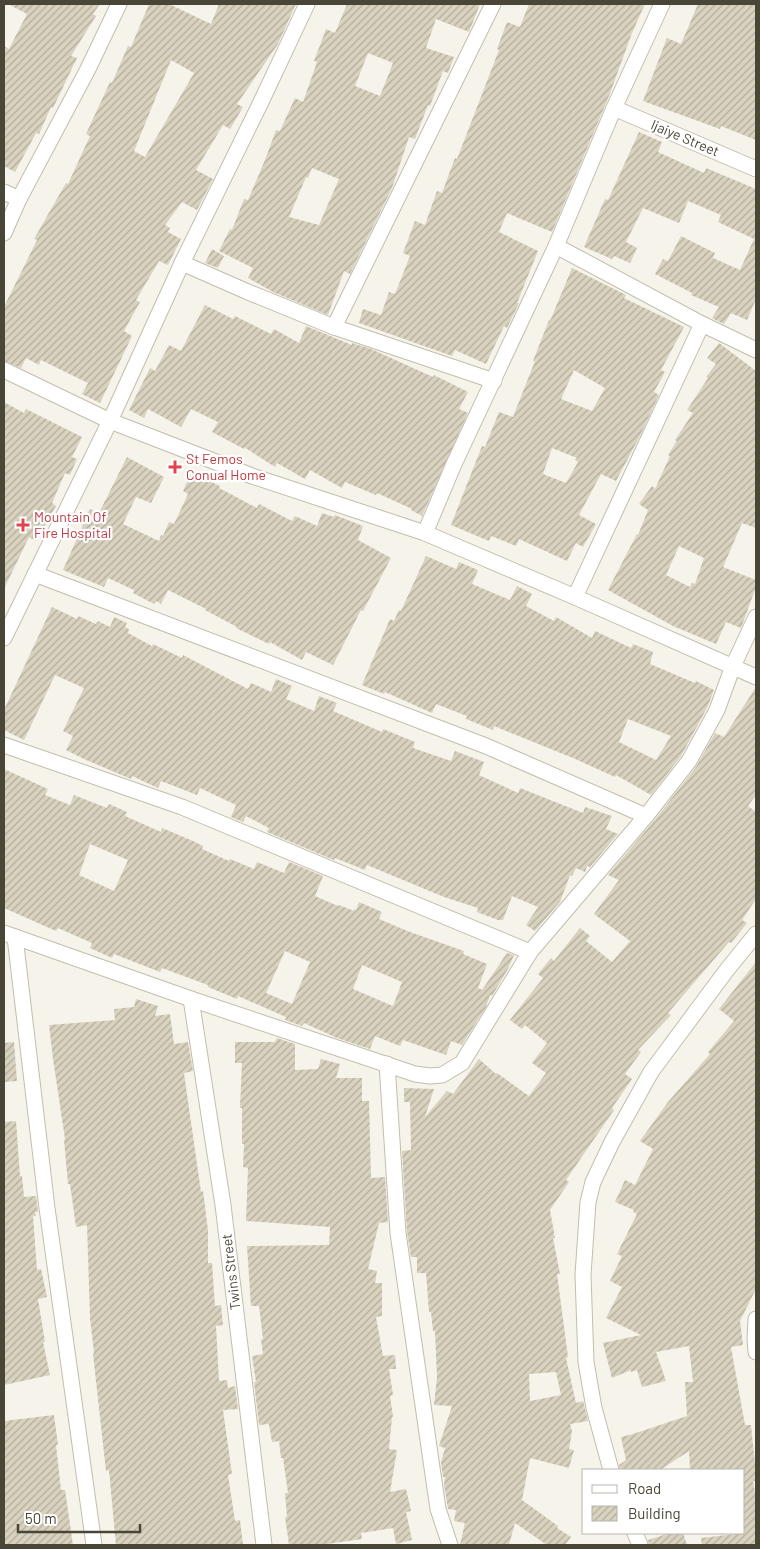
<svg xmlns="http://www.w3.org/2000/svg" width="760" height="1549" font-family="Barlow,sans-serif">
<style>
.building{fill:url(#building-hatch);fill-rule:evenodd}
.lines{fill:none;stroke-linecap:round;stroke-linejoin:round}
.street-casing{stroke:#c2beac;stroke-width:17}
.street{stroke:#fff;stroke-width:15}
.health-dot{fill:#e0444e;stroke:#fff;stroke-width:2}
.labels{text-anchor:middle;stroke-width:4.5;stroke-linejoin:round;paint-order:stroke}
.street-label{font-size:14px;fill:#4a4637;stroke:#fff}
.health-label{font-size:14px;fill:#be3a42;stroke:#fff;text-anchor:start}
</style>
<defs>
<pattern id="building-hatch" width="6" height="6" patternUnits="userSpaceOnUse" patternTransform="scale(1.25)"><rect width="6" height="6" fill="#d8d2bf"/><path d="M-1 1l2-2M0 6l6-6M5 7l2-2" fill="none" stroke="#b1ac9c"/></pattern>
</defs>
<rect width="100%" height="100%" fill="#f6f4ea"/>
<g class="building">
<path d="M8,4H100L93,14L96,16L71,56L77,58L53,108L51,107L39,134L36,133L15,172L4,166V46L9,49L27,14Z"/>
<path d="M149,4H169L211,24L219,4H296L278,44L237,104L243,107L230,129L223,125L196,170L213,179L197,210L182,202L165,225L170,228L168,232L181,239L168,265L159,261L136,300L140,302L124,331L132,336L100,403L82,394L88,383L41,360L39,365L26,358L21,368L4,361V307L37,240L34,239L66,183L68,184L90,136L86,134L110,82L112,83L128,46L131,47ZM171,60L194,73L145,157L134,151Z"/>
<path d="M347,4H480L469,32L436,19L426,48L454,57L448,73L443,71L430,106L428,105L415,139L409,137L392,188L350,274L344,271L328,315L273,292L248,278L253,268L219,251L230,229L232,230L244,199L248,200L265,160L276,130L280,131L295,98L303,102L317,62L314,61L326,29L335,33ZM368,53L393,63L380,96L355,86ZM312,168L339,179L319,225L289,217L306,177L308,178Z"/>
<path d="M529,4H645L632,33L609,96L552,232L507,213L499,232L538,251L517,303H519L507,328L504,326L486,364L455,350L452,356L359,323L363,309L381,315L389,292L395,294L410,256L403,253L415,221L425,225L437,191L442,193L455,158L457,159L499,50L497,49L507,22L520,27Z"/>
<path d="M698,4H756V140L721,126L720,129L643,101L667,38L681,44Z"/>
<path d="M639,132L662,142L658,152L704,173L706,168L756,189V299L747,320L731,313L724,324L712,318L719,307L691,295L692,293L655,274L663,259L668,261L681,236L715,253L713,258L740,270L754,239L718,222L721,215L688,201L679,223L643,208L626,242L637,248L630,263L614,256L612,259L584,247L605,199L608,200Z"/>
<path d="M212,249L224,256L218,268L205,263Z"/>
<path d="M572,268L626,295L624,298L684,327L661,370L665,372L654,392L659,395L640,436L616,481L601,474L579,515L596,524L583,547L576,543L567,561L519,539L516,546L491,536L489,541L451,525L482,446L485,447L499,412L513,417L535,361H533L549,320L550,321ZM574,370L605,388L592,411L561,399ZM552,448L577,458L575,460L578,462L566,483L543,474Z"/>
<path d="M205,305L233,319L235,316L271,334L274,329L299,343L306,326L352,345V343L371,349L433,377L434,375L468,392L459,409L468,413L422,516L411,510L412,509L377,493L376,495L345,482L342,488L310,470L305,479L277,463L275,467L244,447V449L212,432L218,422L191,409L181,427L148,409L144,418L129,410L150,368L155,371L169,345L181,351Z"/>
<path d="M719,343L756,371V528L742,523L723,567L756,580V587L741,628L726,622L716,644L673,626L608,590L637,534L638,535L648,510L639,504L652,486L655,489L670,456L668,455L677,441L675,440L693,413L687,410L708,378L706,377L716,364L707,358ZM679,546L704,558L695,584L692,583L690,587L666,575Z"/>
<path d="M4,402L24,413L26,409L82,437L72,457L77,459L70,475L65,473L52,503L56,506L36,541L29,537L4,589Z"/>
<path d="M127,457L164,477L151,503L136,497L123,524L159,541L161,535L163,536L169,522L174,524L188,494L183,491L191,473L220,486L219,488L257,508L259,504L292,521L295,516L317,526L322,513L334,517L335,515L363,526L358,540L391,558L363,611L361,610L333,665L306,652L302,660L270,642L269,644L236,628L237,627L205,610L206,609L168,590L161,604L156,601L154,604L133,593L134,590L108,578L104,587L63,570L90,509L99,513Z"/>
<path d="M426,556L456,569L459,562L478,570L472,584L510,600L517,586L532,594L526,606L554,621L556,617L592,638L595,631L631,648L633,644L653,652L650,664L695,683L696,681L714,690L708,706L681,756L651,795L616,775L615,777L573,758L494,726L493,730L466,719L467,716L436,704L432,713L385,692L384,694L362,685L390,619L394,621L399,610L401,611ZM628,719L671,736L656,760L619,742Z"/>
<path d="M52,607L77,619L78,616L96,624L98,621L110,627L114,617L127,623L125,627L129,629L128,633L152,646L153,644L182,658L183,655L248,689L251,683L271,692L276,679L292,686L286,699L314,711L319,696L337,703L333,711L382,732L383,729L415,742L413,748L451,761L455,751L484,762L479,775L518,793L520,788L583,813L585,807L612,816L606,829L618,834L590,867L587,866L585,872L576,868L572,876L570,875L560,902L535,931L526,925L538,907L512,896L503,920H498L477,912L478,908L444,897L367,865L365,870L335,858L334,860L267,832L269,828L246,816L243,822L231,817L236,805L200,788L197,795L161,781L158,788L132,776L131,779L84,759L66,750L73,736L63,731L84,688L55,675L24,740L4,730V710Z"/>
<path d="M756,687V795L748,806L756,812V899L742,920L747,923L731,943L729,942L668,1013L671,1015L638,1050L641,1052L625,1074L632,1079L612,1108L614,1110L566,1180L569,1182L550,1210L555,1238H553L560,1274H557L568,1357L566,1358L576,1403L583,1401L588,1421L570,1424L572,1431L569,1449L574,1450L569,1468L530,1458L522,1500L558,1526L557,1528L571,1537L565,1545H547L515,1523L509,1545H460L465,1523L454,1521L456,1510L448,1509L444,1485L445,1477H443L441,1463L445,1448L439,1446L452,1406L434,1405L437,1377L435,1331H433L431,1312H429L426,1273H417V1257H411L407,1232L402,1151L411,1150L410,1102H404V1088L434,1089L425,1117L447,1091L453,1094L479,1059L496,1074L497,1073L529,1096L546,1073L532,1063L547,1043L525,1025L522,1029L510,1020L543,978L538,974L551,958L554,961L580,928L590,936L586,941L612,962L630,941L594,914L619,880L608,875L653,822L696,767L715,733L724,737ZM556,1372L561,1395L530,1401L529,1374Z"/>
<path d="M4,769L48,789L45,795L70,805L74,795L107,808L109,804L127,812L125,816L161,832L162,828L193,841L203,846L202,849L229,861L230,859L254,869L257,862L284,873L289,862L323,876L315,896L338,906L339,905L354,911V909L356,910L359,902L382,912L379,919L410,932L464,951L463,954L487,964L478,988L482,990L507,953L514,955L508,969L492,996L490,995L486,1007L462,1045L451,1041L446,1055L403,1040L400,1046L375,1036L370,1049L337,1038L304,1023L302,1026L285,1020L286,1017L238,996L237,999L208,987V985L162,968L160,972L114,954L112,958L90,948L92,943L58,928L56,931L4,908ZM90,844L128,860L114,891L79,875ZM285,951L310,962L292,1004L266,993ZM362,965L402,982L393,1006L353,989Z"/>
<path d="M756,962V1289L740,1321L743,1345L731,1347L745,1425H751L756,1473V1481H753L756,1499V1545H702L701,1538L744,1533V1470H690L689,1451L660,1470H620L619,1465L626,1460L621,1437L633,1434L687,1416L685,1382H693L689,1346L656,1352L666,1381L642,1387L637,1370L631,1372V1370L612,1378L603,1343L641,1335L606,1318L622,1287L610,1281L622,1256L617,1254L637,1214L633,1212L634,1210L615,1202L625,1180L635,1185L653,1149L640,1141L668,1102L710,1054L708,1052L734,1021L719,1009Z"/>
<path d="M136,999L158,1006L155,1016L170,1014L174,1044L188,1042L193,1071L184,1073L201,1192L203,1191L208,1230V1263H212L215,1306L221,1305L223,1325L216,1326L219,1381L227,1380L228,1388L235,1386L238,1409L223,1410L232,1474L228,1475L235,1521L240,1520L243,1545H116L109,1470L106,1471L93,1354L94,1353L90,1318L87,1225L76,1227L70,1184H68L64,1140L65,1139L53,1059L49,1025L115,1020L114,1009L134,1007Z"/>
<path d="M277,1038L295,1044V1070L318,1069L321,1059L340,1064L336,1078H362V1101H369L371,1178L385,1177L388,1222L379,1223L368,1269L377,1271L375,1283H382V1316L376,1317L383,1356L395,1355L396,1369H389L393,1395L390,1396L393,1417H392L389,1449L397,1450L390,1492L406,1489L411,1511L406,1512L412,1540L396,1544L393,1528L361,1533L362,1539L327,1544V1545H289L285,1517H287L285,1493H288L283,1458H281L279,1441L272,1442L269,1424L259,1425L254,1382H256L252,1356L263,1354L261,1340L263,1339L259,1306H251L247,1246L329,1245L330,1227L246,1221L248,1168L243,1167L244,1144H242V1108H240L242,1063H235V1042H275Z"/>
<path d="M14,1042L17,1081L4,1082V1043Z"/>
<path d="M16,1121L20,1176H22L24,1197L36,1196L38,1212H35L36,1216H33L37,1270L41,1269L47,1297L38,1299L45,1342H43L50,1375L4,1385V1122Z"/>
<path d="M54,1415L58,1445H56L61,1490H65L73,1545H4V1421Z"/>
<path d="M670,1533H683L687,1545H649L648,1540Z"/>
</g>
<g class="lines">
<defs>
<g id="street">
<path d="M614,108L756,169"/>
<path d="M4,192L19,199"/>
<path d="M4,233L19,199L88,69L119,4"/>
<path d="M556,246L702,324L756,350"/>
<path d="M182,263L248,292L334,327L493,4"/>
<path d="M334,327L494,381"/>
<path d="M4,370L110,421L252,476L425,533L575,597L756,677"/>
<path d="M425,533L454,464L556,246L614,108L662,4"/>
<path d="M35,574L486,746L646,816"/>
<path d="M575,597L702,324"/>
<path d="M4,638L110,421L182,263L261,102L307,4"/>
<path d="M4,745L182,807L530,952"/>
<path d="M4,933L191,999L415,1074L430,1076L442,1075L462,1063L530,952L646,816L689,761L717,710L733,666L756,617"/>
<path d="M15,937L47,1208L94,1545"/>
<path d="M191,999L223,1205L264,1545"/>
<path d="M387,1064L398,1233L438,1509L450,1545"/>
<path d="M756,1319L755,1339L756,1352"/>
<path d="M611,1470L594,1408L586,1362L583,1275L588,1202L593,1182L612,1142L651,1072L726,971L756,934"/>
<path d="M635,1533L640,1545"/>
</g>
</defs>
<use href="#street" class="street-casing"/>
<use href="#street" class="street"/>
</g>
<g class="health-dot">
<path d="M172.5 459.5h5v5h5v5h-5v5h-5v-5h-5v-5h5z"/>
<path d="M20.5 517.5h5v5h5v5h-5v5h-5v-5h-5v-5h5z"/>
</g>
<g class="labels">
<g class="street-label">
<text transform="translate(685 138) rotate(23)" y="5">Ijaiye Street</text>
<text transform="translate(231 1272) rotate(-97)" y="5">Twins Street</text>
</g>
<g class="health-label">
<text x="186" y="464">St Femos<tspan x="186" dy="16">Conual Home</tspan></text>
<text x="34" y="522">Mountain Of<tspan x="34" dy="16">Fire Hospital</tspan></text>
</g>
</g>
<rect width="760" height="1549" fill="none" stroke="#4a4637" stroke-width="10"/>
<rect x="582" y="1469" width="162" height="65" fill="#ffffff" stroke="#b7b5af"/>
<rect x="592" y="1485" width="25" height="8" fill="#ffffff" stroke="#b7b5af"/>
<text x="628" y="1494" font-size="15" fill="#4a4637">Road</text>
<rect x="592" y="1506" width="25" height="15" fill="url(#building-hatch)" stroke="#b7b5af"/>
<text x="628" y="1519" font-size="15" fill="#4a4637">Building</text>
<path d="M18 1524v8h122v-8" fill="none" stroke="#4a4637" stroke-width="2.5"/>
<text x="25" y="1524" font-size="15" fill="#4a4637" stroke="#ffffff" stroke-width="4" paint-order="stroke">50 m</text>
</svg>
